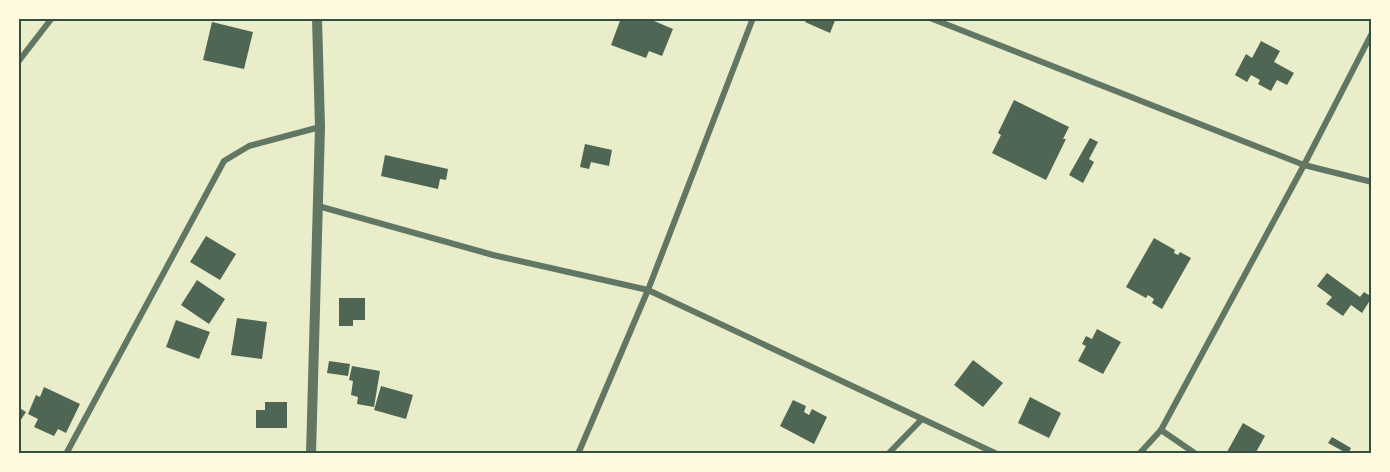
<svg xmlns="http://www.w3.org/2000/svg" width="1390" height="472" font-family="Jost,sans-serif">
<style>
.building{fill:#4f6655}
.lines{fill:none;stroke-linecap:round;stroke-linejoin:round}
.minor{stroke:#617663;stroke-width:6}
.tertiary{stroke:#617663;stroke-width:10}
.neatline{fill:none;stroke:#344e41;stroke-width:2}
</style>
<rect width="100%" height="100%" fill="#e9edc9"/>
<g class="building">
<path d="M621,18H647L673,29L662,56L649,51L646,58L611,45Z"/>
<path d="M807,18H836L830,33L805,22Z"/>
<path d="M212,22L253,32L244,69L203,60Z"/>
<path d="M1261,41L1280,51L1274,62L1294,73L1287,85L1277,80L1271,91L1258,84L1260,80L1251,75L1247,82L1235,75L1246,54L1252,58Z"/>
<path d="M1014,100L1069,127L1063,139H1066L1046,180L992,153L1001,135L998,133Z"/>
<path d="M1090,138L1098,142L1089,159L1094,162L1083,183L1069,175Z"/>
<path d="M585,144L612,150L609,166L591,162L589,169L580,167Z"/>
<path d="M385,155L448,169L446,180L440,179L438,189L381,176Z"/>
<path d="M206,236L236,254L220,280L190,262Z"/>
<path d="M1154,238L1175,250L1174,253L1178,255L1180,252L1191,258L1162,309L1152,303L1154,299L1148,295L1146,298L1126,287Z"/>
<path d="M1327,273L1360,297L1364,292L1372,297L1362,313L1351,305L1343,316L1326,304L1332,297L1317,286Z"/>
<path d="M197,280L225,299L209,324L181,305Z"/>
<path d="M339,298H365V320H353V326H339Z"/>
<path d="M237,318L267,322L262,359L231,355Z"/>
<path d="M176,320L210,332L199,359L166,347Z"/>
<path d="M1097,329L1121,342L1103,374L1078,361L1086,346L1082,344L1086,336L1092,339Z"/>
<path d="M973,360L1003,383L983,407L954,385Z"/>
<path d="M329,361L350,364L348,376L327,373Z"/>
<path d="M352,366L380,371L374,407L357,404L358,397L351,395L353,381L349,380Z"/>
<path d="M381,386L413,395L406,419L374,410Z"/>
<path d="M44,387L80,404L66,433L58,429L54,436L34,427L38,419L28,414L36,395L40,397Z"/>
<path d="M1030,397L1061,413L1049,438L1018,423Z"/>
<path d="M793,400L806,406L804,412L809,415L812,409L827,417L814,444L780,426Z"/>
<path d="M265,402H287V428H256V410H265Z"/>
<path d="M18,407L26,412L18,424Z"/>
<path d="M1243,423L1265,436L1255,454H1231L1227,452Z"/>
<path d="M1332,437L1351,448L1348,454L1328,443Z"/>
</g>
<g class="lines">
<g class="minor">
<path d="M930,18L1304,165L1372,182"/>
<path d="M18,62L52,18"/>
<path d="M318,206L493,255L648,290L997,454"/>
<path d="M1161,430L1304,165L1372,33"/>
<path d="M66,454L224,161L249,146L320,127"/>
<path d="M578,454L648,290L753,18"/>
<path d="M888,454L922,419"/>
<path d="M1139,454L1161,430L1196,454"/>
</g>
<path class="tertiary" d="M311,454L320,127L317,18"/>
</g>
<rect width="1390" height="472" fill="none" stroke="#fefae0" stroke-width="39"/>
<rect x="20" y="20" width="1350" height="432" class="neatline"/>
</svg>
